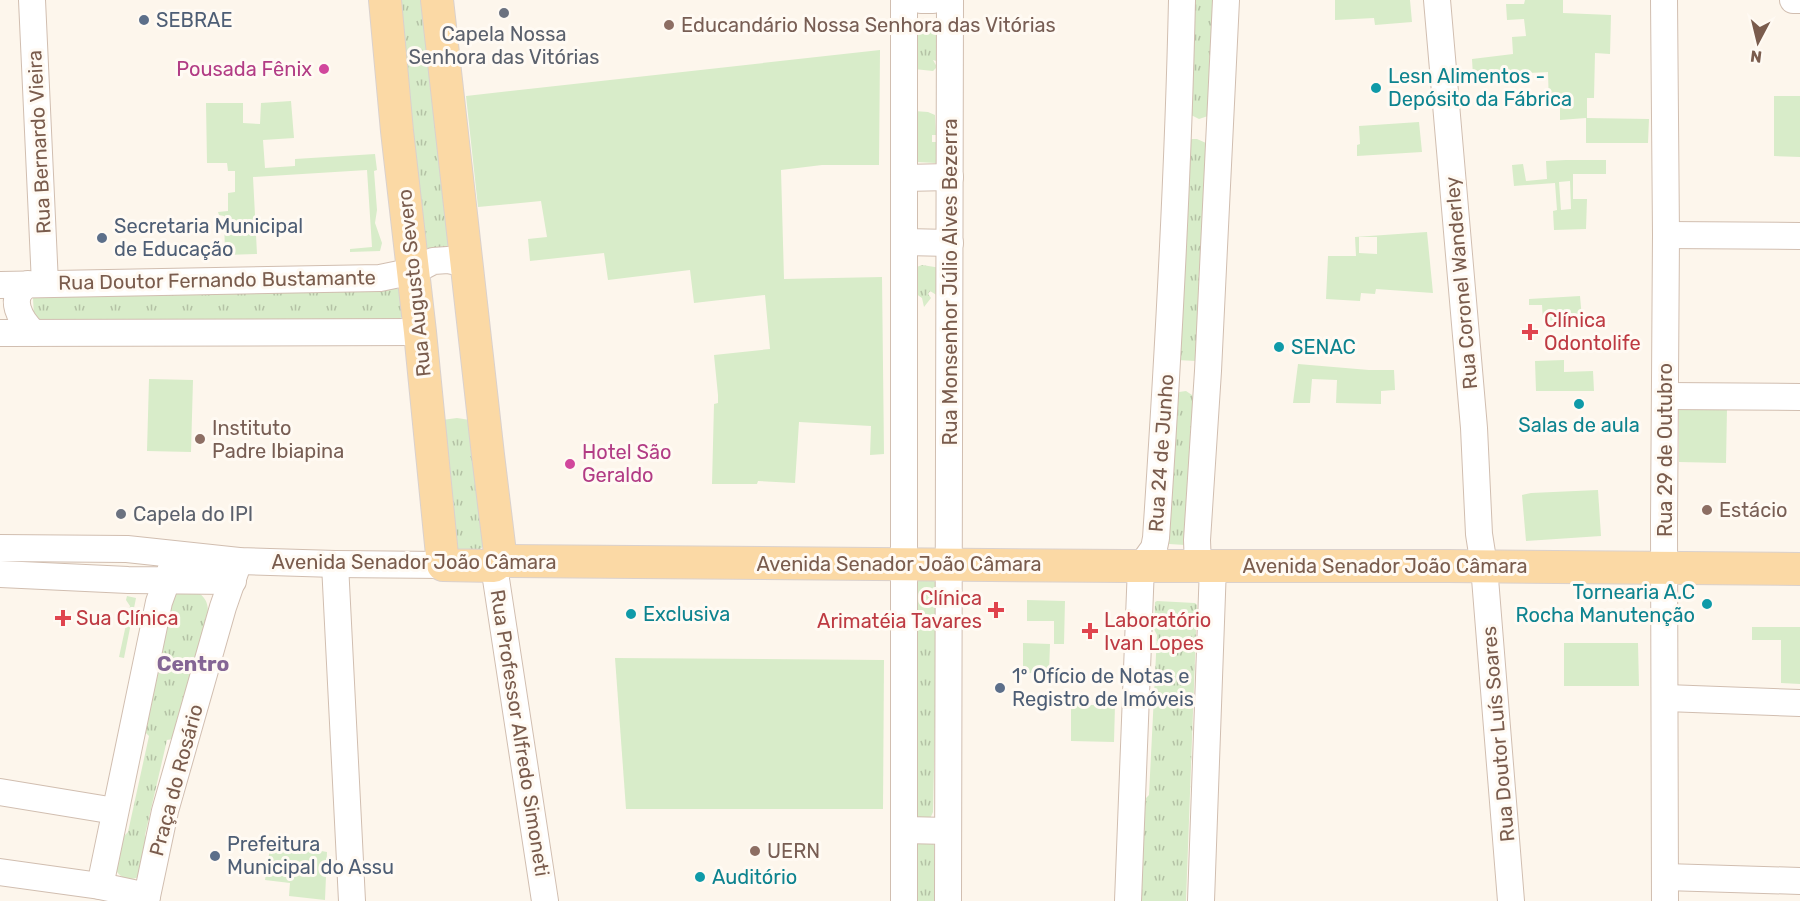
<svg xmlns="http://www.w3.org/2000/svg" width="1800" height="901" font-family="Rubik,sans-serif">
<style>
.grass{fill:#d8ecc9;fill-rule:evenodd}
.park{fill:url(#park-tufts)}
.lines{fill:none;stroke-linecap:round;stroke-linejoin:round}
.minor-casing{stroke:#d1beb0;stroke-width:28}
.major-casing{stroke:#dad1cd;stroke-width:34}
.minor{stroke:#fff;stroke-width:26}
.major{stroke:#fbd9a5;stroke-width:32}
.worship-dot{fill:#6b7280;stroke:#fffaf3;stroke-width:2}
.service-dot{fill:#5c6f8a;stroke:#fffaf3;stroke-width:2}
.education-dot{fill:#8d6e63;stroke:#fffaf3;stroke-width:2}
.hotel-dot{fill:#d1479c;stroke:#fffaf3;stroke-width:2}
.culture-dot{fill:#0f9aa8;stroke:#fffaf3;stroke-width:2}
.health-dot{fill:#e0444e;stroke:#fffaf3;stroke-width:2}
.labels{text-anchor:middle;stroke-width:6;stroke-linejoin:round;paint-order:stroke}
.service-label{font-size:20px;fill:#4e5e75;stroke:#fffaf3;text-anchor:start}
.education-label{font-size:20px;fill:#785e54;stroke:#fffaf3;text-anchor:start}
.worship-label{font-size:20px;fill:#5b616d;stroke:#fffaf3}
.hotel-label{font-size:20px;fill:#b23c85;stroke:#fffaf3;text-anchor:end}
.culture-label{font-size:20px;fill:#0d838f;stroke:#fffaf3;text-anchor:start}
.street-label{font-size:20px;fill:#7a5c4d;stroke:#fffaf3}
.health-label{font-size:20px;fill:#be3a42;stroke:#fffaf3;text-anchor:start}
.neighbourhood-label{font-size:21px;font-weight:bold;fill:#846695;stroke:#fffaf3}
</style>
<defs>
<pattern id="park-tufts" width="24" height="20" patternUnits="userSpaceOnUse" patternTransform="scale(1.5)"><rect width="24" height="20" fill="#d8ecc9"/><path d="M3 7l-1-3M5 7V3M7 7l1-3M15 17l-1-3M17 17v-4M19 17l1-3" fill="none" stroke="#b4c2a5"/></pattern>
</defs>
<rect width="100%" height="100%" fill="#fdf6ec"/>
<g class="grass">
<path d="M1335,0H1410L1412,22L1375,25L1374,18L1335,20Z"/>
<path d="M1525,0H1563V13L1611,15L1610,54L1595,53L1594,98H1587V118L1649,119L1648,143H1586V118L1560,120V107H1549L1548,72L1473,76L1472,59L1513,54L1512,37L1526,36L1524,19L1507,20L1506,4H1524Z"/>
<path d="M880,50L879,165H822L781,170L784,279L882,277L884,454L870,455L871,426L799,422L795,483L758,481L757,484H712L714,404L718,403V395L714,355L770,349L765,295L694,303L690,270L608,280L604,253L530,261L528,239L547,237L541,201L478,207L466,96Z"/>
<path d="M1774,96H1800V157L1774,156Z"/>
<path d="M291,101L294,138L263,140L265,168L295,166V159L375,154L377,170L374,171L377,210L375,223L382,243L380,251L350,252V249L372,247L367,170L253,177L257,254L225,255L224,216L219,215L218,212L228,211V193L235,192V171H228L227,163H207L206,103H243V123L260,124L261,103Z"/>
<path d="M914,111L928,112L935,115L936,135H932V142H936V163L916,162Z"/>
<path d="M1419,122L1422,152L1357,156V145L1360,144L1359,126Z"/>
<path d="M1566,160H1606V174H1573V199H1587L1586,229L1554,230L1553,211L1557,210L1555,183L1514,186L1512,165L1523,164L1526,181L1547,179L1546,161ZM1570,181L1571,209L1561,210L1559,182Z"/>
<path d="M1427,232L1433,293L1376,289L1375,294L1361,293L1360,301L1326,299L1328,256H1356L1355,237ZM1377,237V254L1359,253V237Z"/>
<path d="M1580,296L1582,319L1543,321L1542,305H1529V299Z"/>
<path d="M1564,360V372L1593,371L1594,391H1536L1535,361Z"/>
<path d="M1298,364L1369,370H1394L1395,390L1381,391V404L1336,403L1337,380L1312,379L1310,403H1293Z"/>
<path d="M149,379L193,380L191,452L147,451Z"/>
<path d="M1727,408L1726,463L1679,462V409Z"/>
<path d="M1598,490L1601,536L1526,541L1522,495L1531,493Z"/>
<path d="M127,596L136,598L124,658L119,657L130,606L126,600Z"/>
<path d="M1027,600L1065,601L1064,644H1054V621H1027Z"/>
<path d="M1752,627H1800V684L1781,683V640H1752Z"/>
<path d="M1023,643L1050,644L1049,673H1023Z"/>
<path d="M1564,643H1638L1639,686H1564Z"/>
<path d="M615,658L884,660L883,809H626Z"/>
<path d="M1071,705H1115L1114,742L1071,741Z"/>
<path d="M271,842L327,852L325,900L289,896L290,883L265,880Z"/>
</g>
<g class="park">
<path d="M397,0H423L452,256L426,257Z"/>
<path d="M1193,0H1214L1208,116L1199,119L1191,115Z"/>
<path d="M922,27L936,28L940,30L943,63L933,60L937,67L933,71L914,69L915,31Z"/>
<path d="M1192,139H1197L1206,143L1196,361L1177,360L1188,142Z"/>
<path d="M922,265L941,268L943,299L930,291L928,294L931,298L924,307L922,298L909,289L914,268Z"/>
<path d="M398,289L403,294V315L398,321L34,320L33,297L35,295Z"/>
<path d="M1186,391L1192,395L1193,398L1185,545L1169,544L1176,397L1179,392Z"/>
<path d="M457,418L470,420L484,546L479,550H457L442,420Z"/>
<path d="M923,579C931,579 935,579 938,587L933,812L929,821L916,819V584L918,580Z"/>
<path d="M194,591C204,595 208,601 208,612L177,732L171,739L167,740L145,835L147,841L139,877C129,881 121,879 116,870L123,837L128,832L149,736L146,733L144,725L173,596L178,593Z"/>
<path d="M1157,601L1195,603L1197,605L1186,901H1137L1140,804L1149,795L1157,635L1154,629L1155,602Z"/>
<path d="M917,840L932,841L934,845L935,901H914V848Z"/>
</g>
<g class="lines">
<defs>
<g id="minor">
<path d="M32,0L45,284"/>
<path d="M904,0V901"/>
<path d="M921,0H933"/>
<path d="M1437,0L1474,428L1479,534L1484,566L1511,901"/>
<path d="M1664,0L1666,235L1664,525L1665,901"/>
<path d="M1793,0H1800"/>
<path d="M904,178L950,177"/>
<path d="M1666,235L1800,236"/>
<path d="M905,242L950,243"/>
<path d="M28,284C6,297 21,321 34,333"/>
<path d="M0,285L380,278L414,271L433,261L448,260L467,264"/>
<path d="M0,333L420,332"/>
<path d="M1666,396L1800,397"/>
<path d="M0,548L127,549L239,561L335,564L443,565"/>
<path d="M335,564L352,901"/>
<path d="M494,566L545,901"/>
<path d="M1198,566L1197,540L1208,371L1226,0"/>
<path d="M0,574L128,580L233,581"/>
<path d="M1666,698L1800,703"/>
<path d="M0,792L115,811"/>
<path d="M905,830L948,831"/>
<path d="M0,872L100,886L147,896"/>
<path d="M1665,877L1800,881"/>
<path d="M100,886L159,602L176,555"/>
<path d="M146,901L165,811L223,607L239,561"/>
<path d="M948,901L950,0"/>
<path d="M1128,901L1141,566L1154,548L1156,538C1168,359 1178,180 1182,0"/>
<path d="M1201,901L1213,566"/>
</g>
<g id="major">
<path d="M385,0L397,131L420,332L443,565L494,566L501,561L1125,566H1447L1800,569"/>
<path d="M437,0L488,455L501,561"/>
</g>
</defs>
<use href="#minor" class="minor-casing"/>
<use href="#major" class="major-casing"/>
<use href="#minor" class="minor"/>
<use href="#major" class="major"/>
</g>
<g class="worship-dot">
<circle cx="504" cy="13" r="6"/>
<circle cx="121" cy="514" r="6"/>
</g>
<g class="service-dot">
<circle cx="144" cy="20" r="6"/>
<circle cx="102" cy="238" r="6"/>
<circle cx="1000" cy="688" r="6"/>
<circle cx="215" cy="856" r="6"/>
</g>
<g class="education-dot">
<circle cx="669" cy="25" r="6"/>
<circle cx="200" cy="439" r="6"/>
<circle cx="1707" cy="510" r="6"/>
<circle cx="755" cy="851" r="6"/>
</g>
<g class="hotel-dot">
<circle cx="324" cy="69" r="6"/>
<circle cx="570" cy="464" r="6"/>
</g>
<g class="culture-dot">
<circle cx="1376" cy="88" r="6"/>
<circle cx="1279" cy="347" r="6"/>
<circle cx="1579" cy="404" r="6"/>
<circle cx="1707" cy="604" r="6"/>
<circle cx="631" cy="614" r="6"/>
<circle cx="700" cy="877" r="6"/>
</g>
<g class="health-dot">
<path d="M1527 323h6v6h6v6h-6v6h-6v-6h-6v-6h6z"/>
<path d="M993 601h6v6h6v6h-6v6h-6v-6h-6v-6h6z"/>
<path d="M60 609h6v6h6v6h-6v6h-6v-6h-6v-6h6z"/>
<path d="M1087 622h6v6h6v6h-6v6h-6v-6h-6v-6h6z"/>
</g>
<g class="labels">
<g class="service-label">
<text x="156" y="27">SEBRAE</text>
<text x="114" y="233">Secretaria Municipal<tspan x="114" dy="23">de Educação</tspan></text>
<text x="1012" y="683">1º Ofício de Notas e<tspan x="1012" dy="23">Registro de Imóveis</tspan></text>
<text x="227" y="851">Prefeitura<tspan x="227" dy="23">Municipal do Assu</tspan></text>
</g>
<g class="education-label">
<text x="681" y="32">Educandário Nossa Senhora das Vitórias</text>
<text x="212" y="435">Instituto<tspan x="212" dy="23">Padre Ibiapina</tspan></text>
<text x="1719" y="517">Estácio</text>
<text x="767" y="858">UERN</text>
</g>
<g class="worship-label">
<text x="504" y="41">Capela Nossa<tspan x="504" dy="23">Senhora das Vitórias</tspan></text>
<text x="133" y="521" text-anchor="start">Capela do IPI</text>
</g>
<g class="hotel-label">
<text x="312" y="76">Pousada Fênix</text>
<text x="582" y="459" text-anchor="start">Hotel São<tspan x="582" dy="23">Geraldo</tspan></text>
</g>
<g class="culture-label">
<text x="1388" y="83">Lesn Alimentos -<tspan x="1388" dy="23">Depósito da Fábrica</tspan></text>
<text x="1291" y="354">SENAC</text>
<text x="1579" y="432" text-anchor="middle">Salas de aula</text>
<text x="1695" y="599" text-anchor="end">Tornearia A.C<tspan x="1695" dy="23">Rocha Manutenção</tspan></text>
<text x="643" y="621">Exclusiva</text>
<text x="712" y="884">Auditório</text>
</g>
<g class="street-label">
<text transform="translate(39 142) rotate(-93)" y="7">Rua Bernardo Vieira</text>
<text transform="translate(217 280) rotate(-1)" y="7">Rua Doutor Fernando Bustamante</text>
<text transform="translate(950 282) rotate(-90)" y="7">Rua Monsenhor Júlio Alves Bezerra</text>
<text transform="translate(414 283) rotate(-96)" y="7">Rua Augusto Severo</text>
<text transform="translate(1461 283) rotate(-95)" y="7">Rua Coronel Wanderley</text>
<text transform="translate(1665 450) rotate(-90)" y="7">Rua 29 de Outubro</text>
<text transform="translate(1161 453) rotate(-86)" y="7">Rua 24 de Junho</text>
<text x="414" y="569">Avenida Senador João Câmara</text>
<text x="899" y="571">Avenida Senador João Câmara</text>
<text x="1385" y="573">Avenida Senador João Câmara</text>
<text transform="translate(520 733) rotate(81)" y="7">Rua Professor Alfredo Simoneti</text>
<text transform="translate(1498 734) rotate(-95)" y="7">Rua Doutor Luís Soares</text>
<text transform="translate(176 780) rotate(-75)" y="7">Praça do Rosário</text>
</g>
<g class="health-label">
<text x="1544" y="327">Clínica<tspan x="1544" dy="23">Odontolife</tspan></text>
<text x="982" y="605" text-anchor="end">Clínica<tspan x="982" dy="23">Arimatéia Tavares</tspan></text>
<text x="76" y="625">Sua Clínica</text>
<text x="1104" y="627">Laboratório<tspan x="1104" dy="23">Ivan Lopes</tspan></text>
</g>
<g class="neighbourhood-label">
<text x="193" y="671">Centro</text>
</g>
</g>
<g transform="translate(1758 42) rotate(187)" stroke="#fffaf3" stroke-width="4.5" paint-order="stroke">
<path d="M0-4.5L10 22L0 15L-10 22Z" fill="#7a5c4d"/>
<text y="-9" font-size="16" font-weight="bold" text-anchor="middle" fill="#7a5c4d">N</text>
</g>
</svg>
